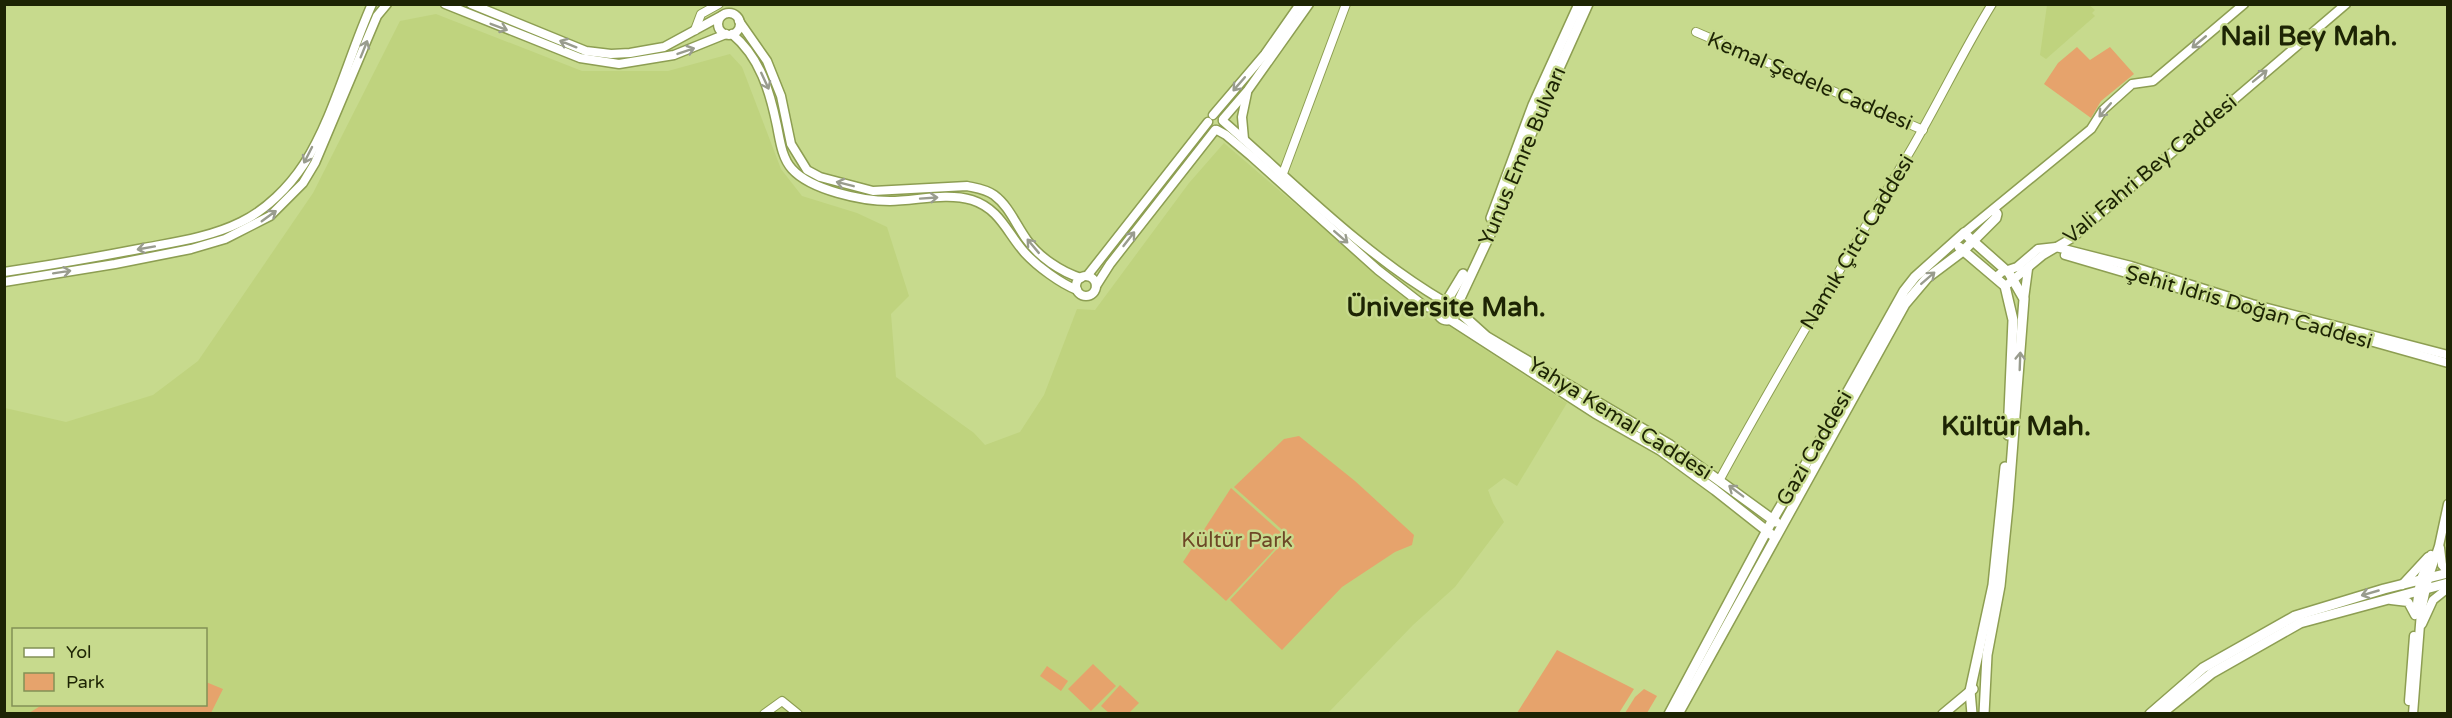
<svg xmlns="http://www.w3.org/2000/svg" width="2452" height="718" font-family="'Varela Round',sans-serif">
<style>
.built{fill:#bfd37e;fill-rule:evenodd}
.green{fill:#e6a36c}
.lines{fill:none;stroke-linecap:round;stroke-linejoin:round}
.tertiary-casing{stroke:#8d9e52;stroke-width:10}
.secondary-casing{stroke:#8d9e52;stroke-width:11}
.primary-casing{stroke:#8d9e52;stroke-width:12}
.tertiary{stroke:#fff;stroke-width:8}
.secondary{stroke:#fff;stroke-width:8}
.primary{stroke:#fff;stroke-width:9}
.oneway{stroke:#999c8e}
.labels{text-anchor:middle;stroke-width:5;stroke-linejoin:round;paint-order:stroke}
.street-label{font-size:21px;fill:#1d2404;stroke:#c7da8d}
.park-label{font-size:21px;fill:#6d4726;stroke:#c7da8d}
.district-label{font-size:27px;font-weight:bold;fill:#1d2404;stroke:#c7da8d}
</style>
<rect width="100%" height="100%" fill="#c7da8d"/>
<g class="built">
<path d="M2047,5H2089L2095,10L2092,13L2095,16L2046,59L2040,55Z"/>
<path d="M436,14L582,71H668L730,54L742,67L781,169L802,196L857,213L887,227L909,296L891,314L896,377L974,433L985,445L1020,432L1044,395L1077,309L1095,310L1189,183L1224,143L1401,295L1567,403L1517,486L1504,478L1488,490L1493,503L1504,522L1455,587L1413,625L1328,713L5,714V408L66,422L153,395L198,361L313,193L400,21ZM14,630H206V704H14Z"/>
</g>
<g class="green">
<path d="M2077,47L2090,60L2110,47L2134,74L2101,101L2091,118L2044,84L2058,63Z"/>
<path d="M1299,436L1355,481L1414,535L1412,545L1395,552L1342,587L1282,650L1230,600L1289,536L1234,487L1284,439Z"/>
<path d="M1231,488L1286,537L1226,601L1183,562Z"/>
<path d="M1557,650L1634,689L1619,713H1517Z"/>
<path d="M1093,664L1116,686L1091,711L1068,689Z"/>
<path d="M1047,666L1068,681L1061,691L1040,676Z"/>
<path d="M206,682L223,689L211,713H29L42,705L206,704Z"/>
<path d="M1120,685L1139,703L1129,713H1109L1101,706Z"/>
<path d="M1644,689L1657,696L1647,713H1625L1635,697Z"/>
</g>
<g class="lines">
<defs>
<g id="tertiary">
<path d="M695,30L701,14L719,4"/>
<path d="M1696,32L1923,130"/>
<path d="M1282,176L1346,4"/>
<path d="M1720,479C1781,367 1847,258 1912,148C1940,100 1963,51 1992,4"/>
<path d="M764,714L782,701L798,714"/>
</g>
<g id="secondary">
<path d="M445,4L580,58L619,64L674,55L726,34"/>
<path d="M471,4L586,51L611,54L630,53L664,47L721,16"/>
<circle cx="729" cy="24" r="11"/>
<path d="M739,21L767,61L781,96L791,144L807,170L820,177L873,191L967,186C976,188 986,189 994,195C1009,206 1016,225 1027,240C1039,257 1061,272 1081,278"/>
<path d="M732,34C760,57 770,92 777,126C780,141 782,158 792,169C811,190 862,201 890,201C916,201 946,192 972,200C1000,209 1007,233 1025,253C1038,267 1060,283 1077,290"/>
<path d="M1213,115L1265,54L1300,4"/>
<path d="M1223,119L1248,90L1309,4"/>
<path d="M1223,121C1295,184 1363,254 1445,302"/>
<path d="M1217,130L1226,135L1251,156L1378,270L1423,305L1438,312"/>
<path d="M1244,139L1242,117L1247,93"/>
<path d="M1964,233L2091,129L2103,110L2132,84L2153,81L2244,4"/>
<path d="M2065,255L2242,307"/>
<path d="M4,272C51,265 98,257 144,248C176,242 211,237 241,222C266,210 289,187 304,164C333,119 349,55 372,4"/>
<path d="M1087,276L1208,122"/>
<circle cx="1086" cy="286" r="10"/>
<path d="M1996,277L2002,272L2017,267L2038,249L2056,247L2131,266L2252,304L2448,355"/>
<path d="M4,282L115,264L191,249L225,239L270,216L303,183L315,163L377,16L387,4"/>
<path d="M2008,284L2043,255L2072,238L2346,4"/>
<path d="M1096,286L1110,264L1215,130"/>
<path d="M2024,299L2028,269"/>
<path d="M2359,338L2448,363"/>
<path d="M2440,548L2442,565L2448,572"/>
<path d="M2402,585L2428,557"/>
<path d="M2391,600L2408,602L2415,615"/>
<path d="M2416,611L2420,581L2431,555"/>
<path d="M2422,624L2433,600L2448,588"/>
<path d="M2409,701L2414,636"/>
<path d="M2413,714L2421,612L2428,579L2439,546L2448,504"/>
</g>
<g id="primary">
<path d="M1491,218L1533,105L1579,4"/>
<path d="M1959,247L2005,286L2013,320L2008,435"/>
<circle cx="1447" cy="311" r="9"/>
<path d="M1446,302L1463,274"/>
<path d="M1456,307L1494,226L1547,95L1588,4"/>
<path d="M1457,310L1487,337L1670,445L1776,522"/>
<path d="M1451,320L1595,413L1660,450L1715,490L1772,535"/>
<path d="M1669,714L1773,519L1829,425L1904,291L1915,277L1964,233L2009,273L2024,299L2008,506L2000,586L1987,655L1984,714"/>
<path d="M1678,714L1905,304L1927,278L1963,251L1996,218L1997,214L1994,210"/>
<path d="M1943,714L1973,689"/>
<path d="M1972,714L1970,691L1993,585L2005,467"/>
<path d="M2150,714L2203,668L2295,616L2384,589L2448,573"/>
<path d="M2161,714L2212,673L2300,623L2448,583"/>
</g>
</defs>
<use href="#tertiary" class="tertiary-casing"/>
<use href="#secondary" class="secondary-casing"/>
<use href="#primary" class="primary-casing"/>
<use href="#tertiary" class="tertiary"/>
<use href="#secondary" class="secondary"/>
<use href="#primary" class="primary"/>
</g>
<defs><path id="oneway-shaft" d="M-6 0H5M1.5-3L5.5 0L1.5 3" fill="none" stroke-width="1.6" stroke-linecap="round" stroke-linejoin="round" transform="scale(1.5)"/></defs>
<g class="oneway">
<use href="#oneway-shaft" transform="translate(499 27) rotate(21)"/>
<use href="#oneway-shaft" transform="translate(2199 42) rotate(140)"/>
<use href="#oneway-shaft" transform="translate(568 44) rotate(-158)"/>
<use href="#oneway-shaft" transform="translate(364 49) rotate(-68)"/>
<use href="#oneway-shaft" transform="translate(686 51) rotate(-19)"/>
<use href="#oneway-shaft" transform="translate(2260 76) rotate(-39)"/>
<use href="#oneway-shaft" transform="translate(765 81) rotate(65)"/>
<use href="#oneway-shaft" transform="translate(1239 84) rotate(131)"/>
<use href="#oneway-shaft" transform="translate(2105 110) rotate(131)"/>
<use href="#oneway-shaft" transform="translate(308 155) rotate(117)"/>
<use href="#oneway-shaft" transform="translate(845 184) rotate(-166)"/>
<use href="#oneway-shaft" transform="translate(929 198) rotate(-4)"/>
<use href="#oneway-shaft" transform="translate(269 216) rotate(-36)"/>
<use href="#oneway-shaft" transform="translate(1341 237) rotate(41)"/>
<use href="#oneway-shaft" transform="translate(1129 239) rotate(-52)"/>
<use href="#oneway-shaft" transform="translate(1033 246) rotate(-130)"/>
<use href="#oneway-shaft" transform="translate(146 248) rotate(170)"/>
<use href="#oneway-shaft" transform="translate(62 272) rotate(-9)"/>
<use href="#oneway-shaft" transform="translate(1928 278) rotate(-41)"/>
<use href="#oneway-shaft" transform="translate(2020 361) rotate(-88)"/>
<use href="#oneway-shaft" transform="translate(1736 491) rotate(-143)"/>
<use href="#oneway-shaft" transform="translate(2370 593) rotate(164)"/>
</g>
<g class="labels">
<g class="street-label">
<text transform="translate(1810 81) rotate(23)" y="7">Kemal Şedele Caddesi</text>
<text transform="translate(1522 156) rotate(-67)" y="7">Yunus Emre Bulvarı</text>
<text transform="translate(2150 169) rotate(-40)" y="7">Vali Fahri Bey Caddesi</text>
<text transform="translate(1857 242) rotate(-59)" y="7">Namık Çitci Caddesi</text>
<text transform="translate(2249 307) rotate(16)" y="7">Şehit İdris Doğan Caddesi</text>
<text transform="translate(1620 418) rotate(32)" y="7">Yahya Kemal Caddesi</text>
<text transform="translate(1814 448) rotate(-60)" y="7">Gazi Caddesi</text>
</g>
<g class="park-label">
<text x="1237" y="547">Kültür Park</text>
</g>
<g class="district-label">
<text x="2309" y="45">Nail Bey Mah.</text>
<text x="1446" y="316">Üniversite Mah.</text>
<text x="2016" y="435">Kültür Mah.</text>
</g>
</g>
<rect width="2452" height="718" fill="none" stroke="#1d2404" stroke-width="12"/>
<rect x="12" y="628" width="195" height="78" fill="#c7da8d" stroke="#839156" stroke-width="1.5"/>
<rect x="24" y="648" width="30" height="9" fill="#ffffff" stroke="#839156" stroke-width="1.5"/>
<text x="66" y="658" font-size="18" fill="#1d2404">Yol</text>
<rect x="24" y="673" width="30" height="18" fill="#e6a36c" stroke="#839156" stroke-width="1.5"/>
<text x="66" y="688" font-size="18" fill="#1d2404">Park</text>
</svg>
